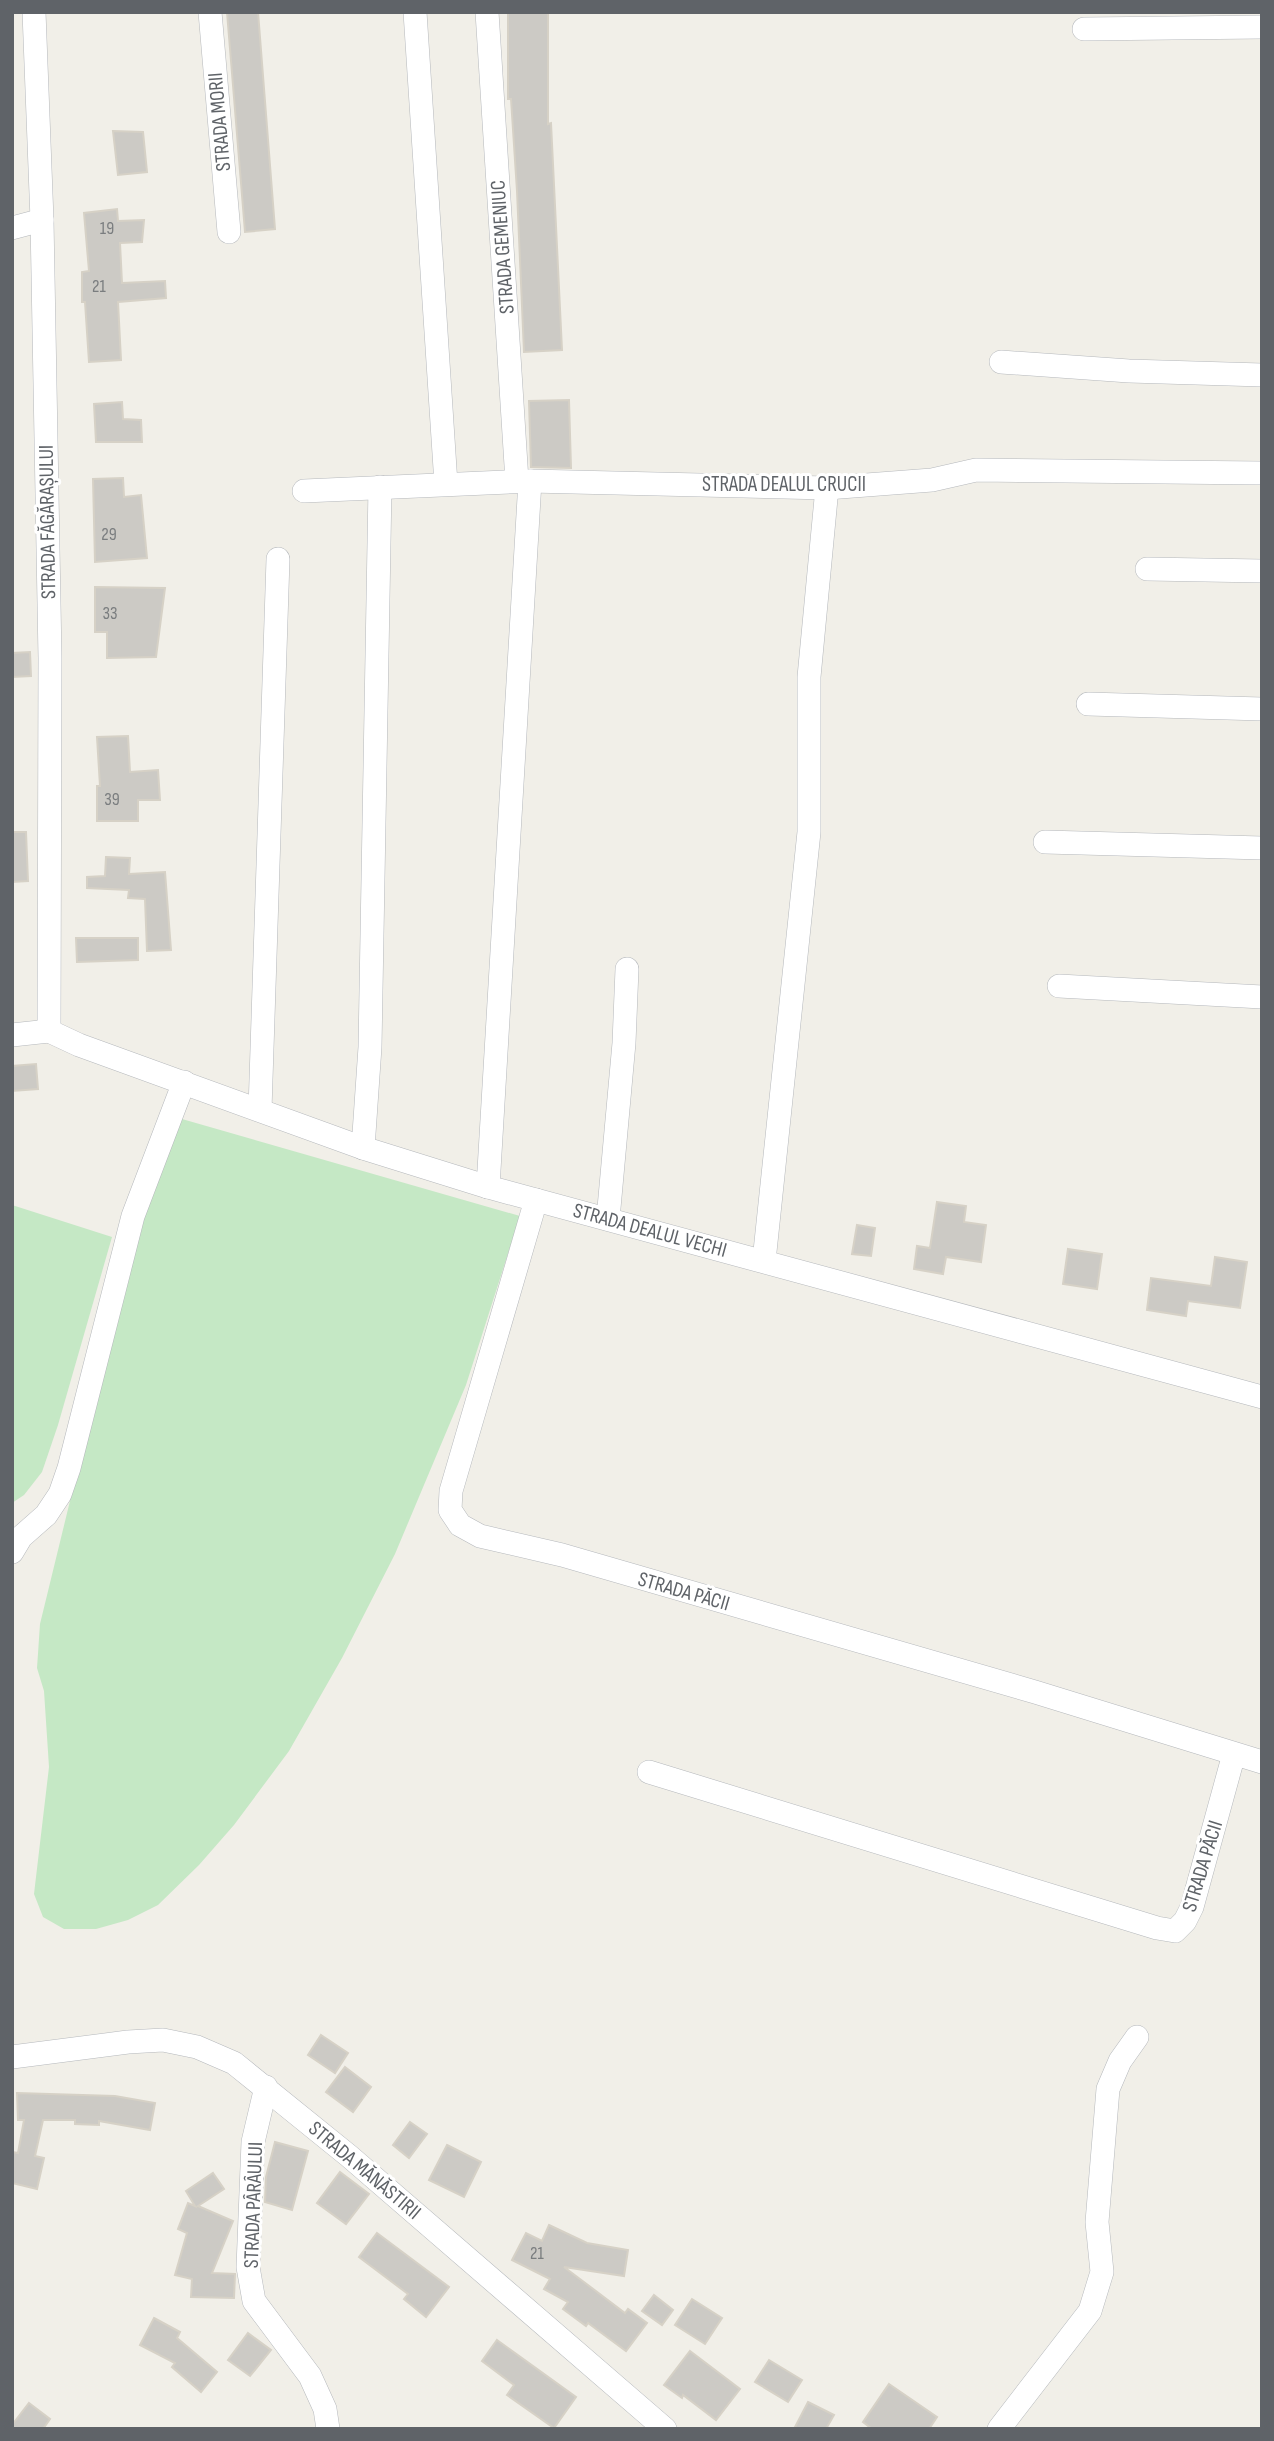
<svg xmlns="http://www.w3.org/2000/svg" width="1274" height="2441" font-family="'Sofia Sans Condensed',sans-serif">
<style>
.green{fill:#c5e8c5}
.building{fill:#cccac5;stroke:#d6d1c6;stroke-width:2}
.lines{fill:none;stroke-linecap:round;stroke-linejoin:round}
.minor-casing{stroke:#b5b8bc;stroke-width:24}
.minor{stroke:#fff;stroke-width:23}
.labels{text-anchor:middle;stroke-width:6;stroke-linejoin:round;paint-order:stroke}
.number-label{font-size:18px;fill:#7a7d7f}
.street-label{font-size:21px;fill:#5f6368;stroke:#fff}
</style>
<rect width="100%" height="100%" fill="#f1efe8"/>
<g class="green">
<path d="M182,1119L520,1216L466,1385L395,1554L342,1658L289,1751L234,1825L199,1865L158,1905L128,1920L96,1929H64L43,1917L34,1894L49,1767L44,1691L37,1668L40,1624L98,1386L146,1209Z"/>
<path d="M12,1205L112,1237L58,1425L42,1472L24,1495L12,1503Z"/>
</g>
<g class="building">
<path d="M227,12H258L275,229L245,232Z"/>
<path d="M508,12H548V124L551,123L562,350L524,352L517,191L511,99H508Z"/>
<path d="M113,131L143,132L147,172L118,175Z"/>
<path d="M117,209L118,221L144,220L142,242L120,243L122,283L165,281L166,298L118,302L121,360L89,362L85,302H82V272L89,271L84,213Z"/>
<path d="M569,400L571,468L531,467L529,401Z"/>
<path d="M122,402L123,419L141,420L142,442H96L94,404Z"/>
<path d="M123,478L124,497L141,495L147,558L95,562L93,479Z"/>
<path d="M95,587L165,588L156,657L107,658V632H95Z"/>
<path d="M30,652L31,676L12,677V653Z"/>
<path d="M128,736L130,772L158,770L160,800H138V821H97V786H100L97,737Z"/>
<path d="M12,832H26L28,881L12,882Z"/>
<path d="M106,857L130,858L129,874L165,872L171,950L147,951L145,899L128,898L129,890L87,888V877L105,876Z"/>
<path d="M76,938H138V960L77,962Z"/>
<path d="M36,1064L38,1089L12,1091V1066Z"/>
<path d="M937,1202L966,1206L964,1222L986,1225L981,1262L946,1257L943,1274L914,1269L917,1246L930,1248Z"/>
<path d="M857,1225L875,1228L871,1256L852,1254Z"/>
<path d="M1068,1249L1102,1254L1097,1289L1063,1284Z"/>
<path d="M1215,1257L1247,1262L1240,1308L1188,1301L1186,1316L1147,1310L1151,1278L1211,1286Z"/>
<path d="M321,2035L348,2053L335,2073L308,2055Z"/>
<path d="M345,2067L371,2087L353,2112L326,2092Z"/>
<path d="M17,2093L115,2096L155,2103L150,2130L99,2121V2125L75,2124V2120H43L35,2156L44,2158L37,2189L12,2183V2152L18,2153L24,2120H18Z"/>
<path d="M410,2122L427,2134L409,2158L393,2145Z"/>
<path d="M275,2142L308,2151L292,2210L265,2202L266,2177Z"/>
<path d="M447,2145L481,2162L464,2197L429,2180Z"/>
<path d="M340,2172L369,2194L346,2224L317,2203Z"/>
<path d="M213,2173L224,2189L198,2206L233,2221L212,2273L235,2274L234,2298L191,2297L192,2279L175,2275L187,2233L178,2229L188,2203L195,2206L186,2191Z"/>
<path d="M549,2225L587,2243L628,2250L624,2276L564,2267L625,2313L628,2309L647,2323L626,2351L588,2323L586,2326L563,2309L568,2302L544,2289L550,2279L512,2260L526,2233L542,2241Z"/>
<path d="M377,2233L449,2287L426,2317L404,2299L408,2294L359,2257Z"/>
<path d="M654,2295L673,2310L662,2325L642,2311Z"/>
<path d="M692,2299L722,2318L705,2344L675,2325Z"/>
<path d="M154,2318L180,2332L177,2338L217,2372L201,2392L172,2367L175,2363L140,2345Z"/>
<path d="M248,2333L271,2350L250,2376L228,2360Z"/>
<path d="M497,2340L576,2397L554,2428L507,2395L514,2385L482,2361Z"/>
<path d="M690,2351L740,2389L716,2420L683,2395L682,2398L664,2385Z"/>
<path d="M769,2360L802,2380L788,2402L755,2382Z"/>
<path d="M889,2384L937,2417L929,2429H872L863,2422Z"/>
<path d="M808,2402L834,2415L826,2429H794Z"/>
<path d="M29,2403L50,2419L43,2429H12V2425Z"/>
</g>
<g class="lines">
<defs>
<g id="minor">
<path d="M34,12L42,220L50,658L49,1031"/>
<path d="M210,12L229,232"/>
<path d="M415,12L446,484"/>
<path d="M487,12L517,481"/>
<path d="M1084,29L1262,27"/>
<path d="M12,228L42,220"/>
<path d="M1001,362L1129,371L1262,375"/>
<path d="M304,491L530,481L827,488L932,480L976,470L1262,473"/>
<path d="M1147,569L1262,571"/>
<path d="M1088,704L1262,709"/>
<path d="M1045,842L1262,848"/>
<path d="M1059,986L1262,997"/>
<path d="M49,1031L79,1045L363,1148L488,1187L1262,1397"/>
<path d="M12,1035L49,1031"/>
<path d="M260,1110L278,559"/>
<path d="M363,1148L370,1047L380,487"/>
<path d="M488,1187L530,481"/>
<path d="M536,1200L451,1491L450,1510L460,1525L480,1536L562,1555L1035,1692L1262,1762"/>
<path d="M608,1219L624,1043L627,969"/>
<path d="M764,1261L809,832V677L827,488"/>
<path d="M12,1552L21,1537L46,1515L60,1494L69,1468L133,1216L184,1082"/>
<path d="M649,1772L1157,1928L1175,1931L1185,1921L1192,1907L1234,1754"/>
<path d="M12,2057L128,2042L163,2040L197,2047L234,2063L349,2156L665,2429"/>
<path d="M266,2087L253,2142L248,2267L254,2301L310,2376L325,2409L328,2429"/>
<path d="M999,2429L1090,2311L1102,2272L1097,2222L1108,2089L1120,2061L1137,2037"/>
</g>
</defs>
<use href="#minor" class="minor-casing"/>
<use href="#minor" class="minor"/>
</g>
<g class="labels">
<g class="number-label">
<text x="107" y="234">19</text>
<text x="99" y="292">21</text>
<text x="109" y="540">29</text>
<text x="110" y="619">33</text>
<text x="112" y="805">39</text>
<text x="537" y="2259">21</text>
</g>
<g class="street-label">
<text transform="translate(219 122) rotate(-95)" y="7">STRADA MORII</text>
<text transform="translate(502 247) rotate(-94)" y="7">STRADA GEMENIUC</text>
<text x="784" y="491">STRADA DEALUL CRUCII</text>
<text transform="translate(47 522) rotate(-91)" y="7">STRADA FĂGĂRAȘULUI</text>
<text transform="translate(650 1230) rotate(15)" y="7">STRADA DEALUL VECHI</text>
<text transform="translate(684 1591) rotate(16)" y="7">STRADA PĂCII</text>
<text transform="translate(1202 1866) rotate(-73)" y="7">STRADA PĂCII</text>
<text transform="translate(365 2170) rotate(40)" y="7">STRADA MĂNĂSTIRII</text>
<text transform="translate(253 2205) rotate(-88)" y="7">STRADA PÂRÂULUI</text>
</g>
</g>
<rect width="1274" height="2441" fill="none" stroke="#5f6368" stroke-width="28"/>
</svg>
